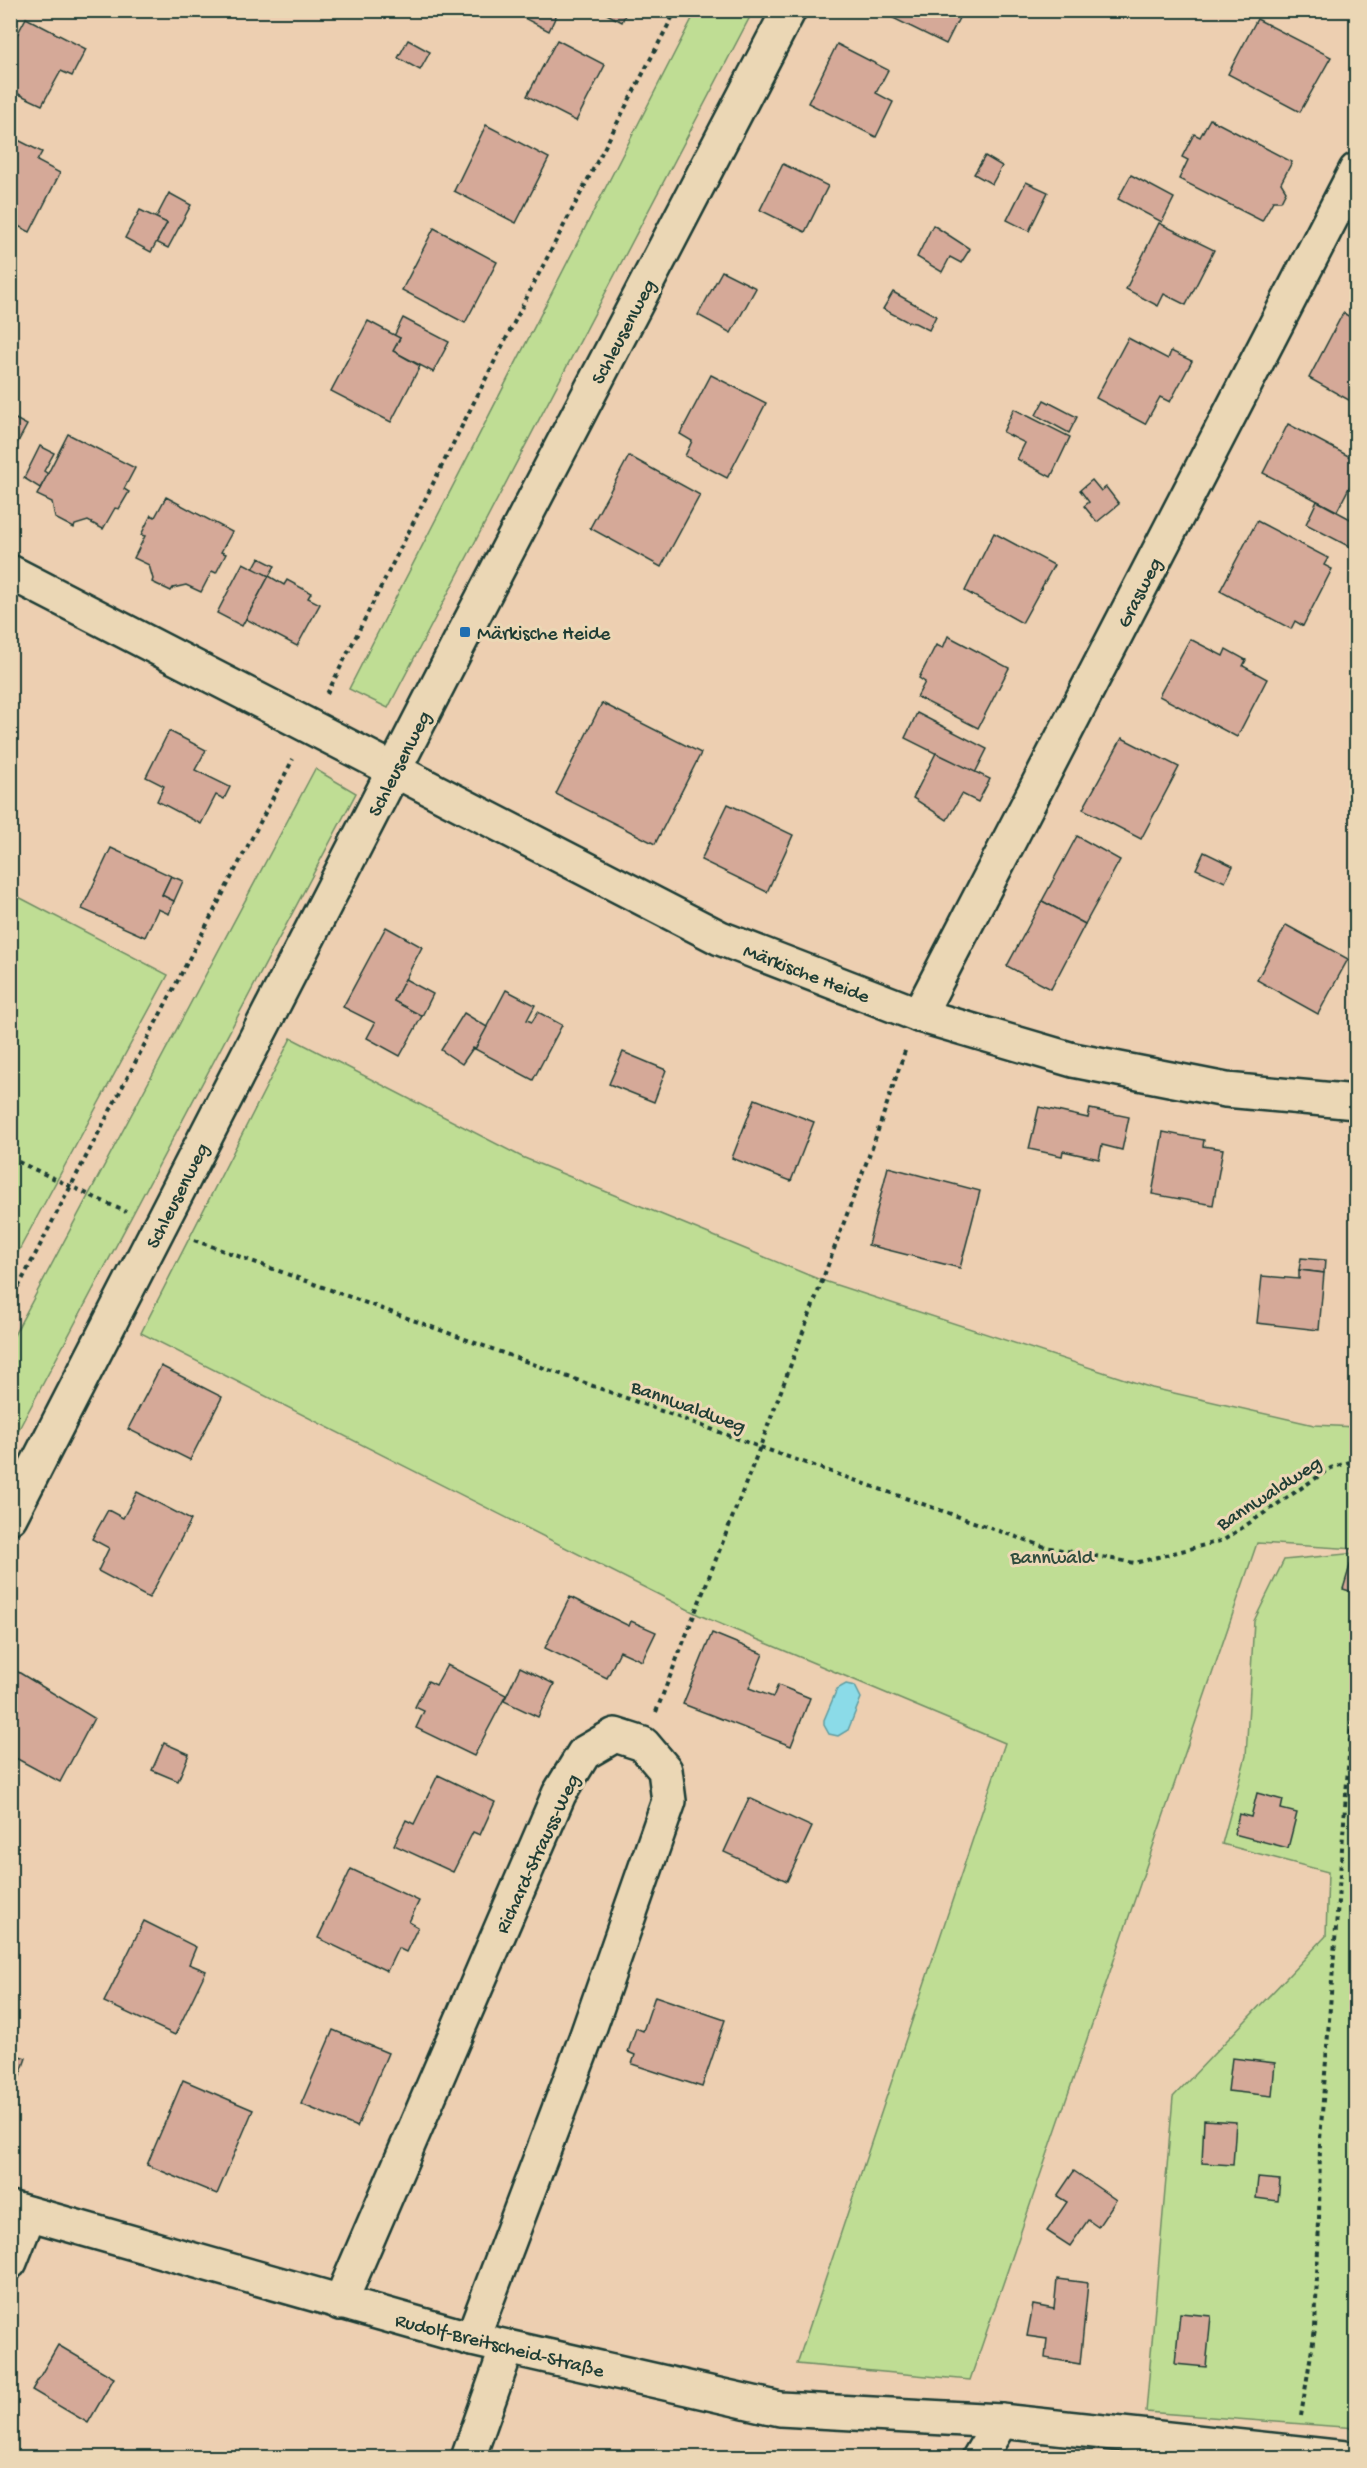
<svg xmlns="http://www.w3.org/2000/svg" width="1367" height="2468" font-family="'Gochi Hand',sans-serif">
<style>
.green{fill:#bfdd94;stroke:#6f8d64;stroke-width:1.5}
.water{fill:#8bdbe8;stroke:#609ca0;stroke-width:1.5}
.building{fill:#d5a998;stroke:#1f3d34;stroke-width:1.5}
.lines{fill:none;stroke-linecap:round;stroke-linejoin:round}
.minor-casing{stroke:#1f3d34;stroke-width:38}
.path{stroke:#1f3d34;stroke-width:4;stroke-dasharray:4.5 4.5;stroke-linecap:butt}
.minor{stroke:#ebd7b5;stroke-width:33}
.poi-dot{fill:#1f6fb2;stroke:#ebd7b5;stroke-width:2}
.labels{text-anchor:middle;stroke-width:6;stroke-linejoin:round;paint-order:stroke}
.street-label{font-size:20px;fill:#1f3d34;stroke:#ebd7b5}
.poi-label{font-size:20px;fill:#1f3d34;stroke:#ebd7b5;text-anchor:start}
.park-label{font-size:20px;fill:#2f4d3e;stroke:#ebd7b5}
</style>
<rect width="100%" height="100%" fill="#edcfb1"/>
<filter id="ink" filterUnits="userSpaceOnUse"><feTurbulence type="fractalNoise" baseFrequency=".0167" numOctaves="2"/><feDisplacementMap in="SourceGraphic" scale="12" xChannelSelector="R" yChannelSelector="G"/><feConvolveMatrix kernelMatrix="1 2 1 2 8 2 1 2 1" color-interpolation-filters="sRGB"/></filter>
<g filter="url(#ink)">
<g class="green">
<path d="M696,11H753L388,708L349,689Z"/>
<path d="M315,769L356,793L11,1444V1341Z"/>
<path d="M11,893L168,975L11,1265Z"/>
<path d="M291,1038L522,1157L818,1279L1152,1388L1314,1425L1356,1427V1549L1257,1543L970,2380L797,2364L1005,1743L699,1615L141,1333Z"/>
<path d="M1356,1553V2428L1146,2412L1173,2097L1326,1936L1328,1872L1222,1844L1246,1756L1254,1621L1284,1560Z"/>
</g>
<path class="water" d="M846,1684L855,1686L861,1698L848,1730L838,1736L829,1734L824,1725V1720L837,1689Z"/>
<g class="building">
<path d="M528,10H545L556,16L549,31L524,18Z"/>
<path d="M599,10H627L622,22Z"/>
<path d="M897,10H963L946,44L893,18Z"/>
<path d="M26,18L86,49L72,76L61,71L42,105L10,90V48Z"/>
<path d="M1257,19L1331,57L1300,112L1228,74Z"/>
<path d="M408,40L430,52L420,70L398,58Z"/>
<path d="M557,40L605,65L576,121L527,96Z"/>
<path d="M837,44L888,70L876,93L893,102L876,137L808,103Z"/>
<path d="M1210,119L1292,162L1281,183L1286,191L1281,201H1273L1262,221L1179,179L1188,160L1182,157L1194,134L1200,137Z"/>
<path d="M486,125L549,158L516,223L454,191Z"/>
<path d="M12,137L42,152L37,161L60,173L30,232L10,222Z"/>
<path d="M985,156L1002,166L992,184L974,174Z"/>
<path d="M783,164L828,186L805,232L760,210Z"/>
<path d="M1131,175L1174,198L1162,222L1118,199Z"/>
<path d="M1026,182L1048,192L1029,231L1007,220Z"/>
<path d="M169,193L191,205L168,248L156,242L167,223L156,218Z"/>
<path d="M140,210L167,223L151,252L125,238Z"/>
<path d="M1159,223L1214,250L1186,305L1164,294L1158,306L1126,289Z"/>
<path d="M933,225L970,249L961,263L950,257L942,272L917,257Z"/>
<path d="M434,228L497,262L465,323L402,290Z"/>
<path d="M722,271L756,288L731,333L698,315Z"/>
<path d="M893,292L936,316L929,330L915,323L908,322L883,309Z"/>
<path d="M1343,313L1356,320V404L1309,378Z"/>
<path d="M403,318L449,342L433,372L393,351L400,338L394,336Z"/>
<path d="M368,321L400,338L393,351L420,366L391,422L331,391Z"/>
<path d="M1128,338L1168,359L1171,351L1192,361L1170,402L1160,397L1145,424L1096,398Z"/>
<path d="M711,375L766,403L727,478L685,456L692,441L680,434Z"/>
<path d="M1044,400L1077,417L1069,433L1036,415Z"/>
<path d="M1014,409L1070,437L1051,477L1017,459L1025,443L1003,432Z"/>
<path d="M10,416L27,425L10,457Z"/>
<path d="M1288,424L1356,460V474L1337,511L1263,473Z"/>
<path d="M68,434L135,468L124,489L129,492L119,509L115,508L103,529L88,521L75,525L74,528L55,518L52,502L37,495Z"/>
<path d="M40,446L54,453L44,471L48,474L40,488L24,478Z"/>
<path d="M629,456L700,495L661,567L590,528Z"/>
<path d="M1092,480L1101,491L1106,487L1119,504L1097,522L1084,506L1089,502L1080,490Z"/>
<path d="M166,497L232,532L221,552L226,554L216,573L212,571L201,592L186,585L173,588L171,591L152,582L153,579L149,565L134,558L145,536L141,535L151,515L155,517Z"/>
<path d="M1317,501L1356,522V535L1350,547L1306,524Z"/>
<path d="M1257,521L1328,558L1324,565L1332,569L1303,626L1295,621L1291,629L1220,591Z"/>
<path d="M994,533L1054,565L1022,623L965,591Z"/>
<path d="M259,558L275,566L269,576L253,569Z"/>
<path d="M243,563L269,576L242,626L217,613Z"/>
<path d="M269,576L284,585L287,580L311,593L308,598L320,604L297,646L246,619Z"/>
<path d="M948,636L1009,668L978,728L917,697L925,682L919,678L936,645L943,648Z"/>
<path d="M1190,639L1223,656L1226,649L1246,660L1243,666L1267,679L1237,737L1159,696Z"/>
<path d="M602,703L701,753L655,844L556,794Z"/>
<path d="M917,713L987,749L975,773L905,738Z"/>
<path d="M169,731L206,750L195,770L230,787L224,799L216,795L201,824L157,801L164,786L146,777Z"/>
<path d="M1122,738L1179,767L1141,839L1083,809Z"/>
<path d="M936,753L990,779L978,802L962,794L947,820L913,798Z"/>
<path d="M728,804L793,835L767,892L701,860Z"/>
<path d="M1077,836L1120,860L1085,924L1042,901Z"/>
<path d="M111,848L171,876L162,895L174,901L169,914L158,909L145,937L82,909Z"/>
<path d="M1204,852L1233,866L1225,882L1196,869Z"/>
<path d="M171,876L183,881L174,901L162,895Z"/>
<path d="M1042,901L1085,924L1051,989L1007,966Z"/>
<path d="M1286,925L1348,959L1318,1014L1257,980Z"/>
<path d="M386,927L422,947L394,1001L422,1016L400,1056L367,1038L375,1023L343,1007Z"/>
<path d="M405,979L433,994L422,1016L394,1001Z"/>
<path d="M506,990L535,1005L527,1020L532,1022L538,1012L562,1025L533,1080L475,1049Z"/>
<path d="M464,1013L487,1027L475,1049L473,1048L462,1064L441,1050Z"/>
<path d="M623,1052L666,1070L654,1102L609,1084Z"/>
<path d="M755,1099L814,1122L791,1181L732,1158Z"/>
<path d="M1039,1107L1088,1118L1090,1109L1129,1117L1122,1150L1102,1145L1099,1159L1063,1151L1062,1156L1029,1149Z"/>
<path d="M1163,1132L1204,1140L1203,1146L1223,1149L1213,1205L1152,1194Z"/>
<path d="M888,1167L980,1191L960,1268L868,1245Z"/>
<path d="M1301,1258L1325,1260L1324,1273L1299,1270Z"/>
<path d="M1299,1270L1324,1273L1319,1330L1257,1323L1262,1276L1299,1279Z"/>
<path d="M161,1366L222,1397L190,1460L128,1429Z"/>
<path d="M137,1492L191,1520L149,1598L98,1571L109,1548L92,1539L108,1510L123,1518Z"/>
<path d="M1352,1559L1356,1561V1593L1343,1589Z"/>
<path d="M570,1597L629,1626L631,1621L656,1632L642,1661L620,1651L607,1678L545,1648Z"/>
<path d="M712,1633L763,1654L749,1688L773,1697L778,1685L810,1698L791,1746L683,1704Z"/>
<path d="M447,1665L506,1695L474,1756L416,1728L424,1711L415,1707L428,1681L436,1685Z"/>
<path d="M10,1667L94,1718L60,1782L10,1755Z"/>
<path d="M520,1667L554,1684L538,1717L504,1701Z"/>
<path d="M164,1743L189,1754L178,1781L152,1770Z"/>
<path d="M438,1775L495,1802L480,1835L473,1832L453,1872L394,1845L406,1820L414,1824Z"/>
<path d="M1257,1793L1283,1800L1281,1809L1297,1813L1288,1848L1234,1834L1239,1814L1251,1817Z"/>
<path d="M749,1798L812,1827L787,1881L724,1852Z"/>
<path d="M351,1869L419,1901L409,1922L418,1927L406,1952L398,1948L387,1971L318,1938Z"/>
<path d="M144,1921L196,1947L189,1964L206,1971L175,2035L104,2002Z"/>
<path d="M655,1996L725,2020L702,2087L632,2064L635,2055L628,2052L636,2028L643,2031Z"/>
<path d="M333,2030L388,2053L357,2127L301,2104Z"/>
<path d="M10,2053L26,2058L15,2090L10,2089Z"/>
<path d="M1232,2058L1275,2063L1272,2096L1228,2091Z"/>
<path d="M183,2080L253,2110L217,2194L147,2165Z"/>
<path d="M1204,2120L1236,2122L1233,2165L1202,2163Z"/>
<path d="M1074,2171L1116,2200L1098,2227L1088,2220L1070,2246L1047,2231L1067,2202L1057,2196Z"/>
<path d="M1258,2178L1280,2180L1278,2201L1256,2198Z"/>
<path d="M1057,2279L1088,2283L1080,2364L1045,2358L1047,2339L1027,2336L1033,2305L1054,2309Z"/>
<path d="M1180,2313L1211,2316L1206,2367L1175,2364Z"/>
<path d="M58,2345L114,2378L88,2423L32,2390Z"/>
</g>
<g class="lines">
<defs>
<g id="minor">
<path d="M10,572L720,938L919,1015L1073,1060L1226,1090L1356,1102"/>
<path d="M919,1015L1356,170"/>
<path d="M10,1517L465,632L789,10"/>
<path d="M10,2208L472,2339L780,2409L1001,2421L1345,2458"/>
<path d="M10,2262L29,2214"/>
<path d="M340,2303L559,1794L584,1753L615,1735L643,1744L665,1770L669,1801L586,2038L472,2339"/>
<path d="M468,2458L507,2348"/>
<path d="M979,2458L1001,2421"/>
</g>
</defs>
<use href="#minor" class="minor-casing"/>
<g class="path">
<path d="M327,694L534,283L676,10"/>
<path d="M10,1158L126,1212"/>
<path d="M194,1240L760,1447L1045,1547L1135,1563L1224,1540L1331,1468L1356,1460"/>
<path d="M10,1303L293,759"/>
<path d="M656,1712L760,1447L874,1142L906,1048"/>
<path d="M1301,2416L1315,2329L1319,2221L1320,2140L1356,1662"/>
</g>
<use href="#minor" class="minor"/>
</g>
</g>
<rect class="poi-dot" x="459" y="626" width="12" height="12" rx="3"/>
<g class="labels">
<g class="street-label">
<text transform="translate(622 331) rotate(-62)" y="7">Schleusenweg</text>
<text transform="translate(1138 592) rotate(-63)" y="7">Grasweg</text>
<text transform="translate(398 763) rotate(-63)" y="7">Schleusenweg</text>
<text transform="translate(807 972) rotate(21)" y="7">Märkische Heide</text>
<text transform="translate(176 1195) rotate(-63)" y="7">Schleusenweg</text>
<text transform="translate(689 1405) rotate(20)" y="7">Bannwaldweg</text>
<text transform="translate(1268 1492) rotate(-33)" y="7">Bannwaldweg</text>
<text transform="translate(536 1853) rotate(-65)" y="7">Richard-Strauss-Weg</text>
<text transform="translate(500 2344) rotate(14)" y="7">Rudolf-Breitscheid-Straße</text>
</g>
<g class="poi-label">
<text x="477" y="639">Märkische Heide</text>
</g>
<g class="park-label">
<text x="1052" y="1563">Bannwald</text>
</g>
</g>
<rect width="1367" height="2468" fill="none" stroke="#ebd7b5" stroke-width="36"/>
<rect x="18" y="18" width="1331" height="2432" fill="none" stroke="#1f3d34" stroke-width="2" filter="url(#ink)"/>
</svg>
